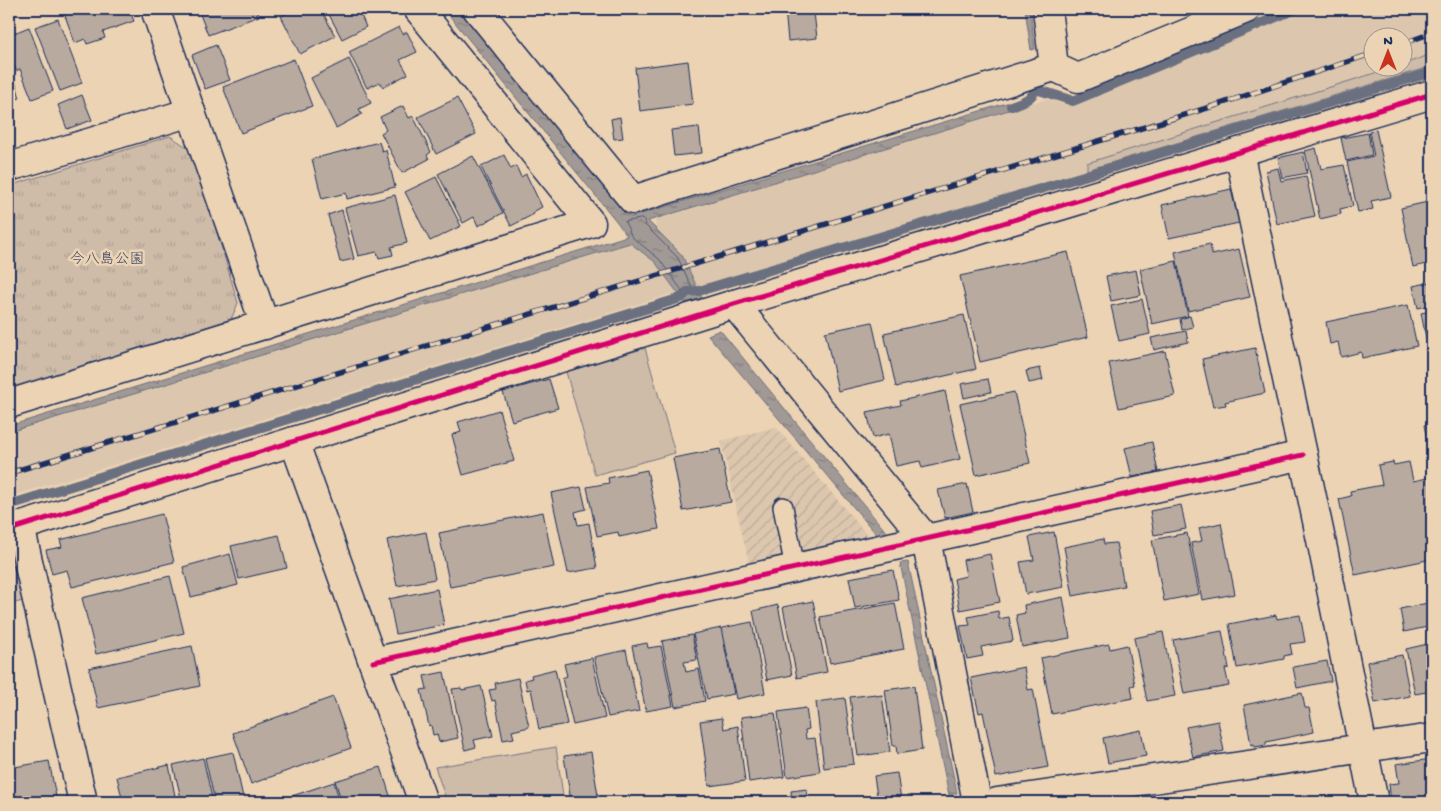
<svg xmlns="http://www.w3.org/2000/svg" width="1441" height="811" font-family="'Gochi Hand','Klee One',sans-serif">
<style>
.built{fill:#dcc7ae;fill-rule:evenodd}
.industrial{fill:url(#industrial-furrows)}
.grass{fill:#cebba8;stroke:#747583}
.park{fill:url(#park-tufts);stroke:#747583}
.water{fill:url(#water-ripples);stroke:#6b6f7f}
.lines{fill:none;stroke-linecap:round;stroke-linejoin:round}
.shore{stroke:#515974;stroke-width:1}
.stream{stroke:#6b6f7f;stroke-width:10}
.building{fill:#b8aa9f;stroke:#1b2f5e}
.lane-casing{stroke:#1b2f5e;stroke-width:22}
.street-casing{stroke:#1b2f5e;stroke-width:31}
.lane{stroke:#ecd3b4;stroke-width:19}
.street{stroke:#ecd3b4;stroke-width:28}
.rail-casing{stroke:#1b2f5e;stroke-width:5.5}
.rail{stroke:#ecd3b4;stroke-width:4;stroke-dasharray:11;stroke-linecap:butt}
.cycleway-casing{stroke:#ecd3b4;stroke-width:8}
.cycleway{stroke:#d6006c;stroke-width:5}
.labels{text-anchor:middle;stroke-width:5;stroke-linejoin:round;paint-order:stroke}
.park-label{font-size:15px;fill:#364469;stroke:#ecd3b4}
</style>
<defs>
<pattern id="industrial-furrows" width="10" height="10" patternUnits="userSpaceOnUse" patternTransform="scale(1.25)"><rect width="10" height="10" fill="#dcc7ae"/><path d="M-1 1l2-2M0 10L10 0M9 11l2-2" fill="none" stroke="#bcab98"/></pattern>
<pattern id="park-tufts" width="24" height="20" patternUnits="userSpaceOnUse" patternTransform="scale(1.25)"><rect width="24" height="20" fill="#cebba8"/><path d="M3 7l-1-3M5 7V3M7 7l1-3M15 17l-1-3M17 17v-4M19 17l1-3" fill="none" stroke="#b0a193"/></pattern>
<pattern id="water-ripples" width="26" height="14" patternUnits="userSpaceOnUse" patternTransform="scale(1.25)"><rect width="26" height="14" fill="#a19995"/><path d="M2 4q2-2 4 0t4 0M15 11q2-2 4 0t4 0" fill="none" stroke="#827d7d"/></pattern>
</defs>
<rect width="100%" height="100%" fill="#ecd3b4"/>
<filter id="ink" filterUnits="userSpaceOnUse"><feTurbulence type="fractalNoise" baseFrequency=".02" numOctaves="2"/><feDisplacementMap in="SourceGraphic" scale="10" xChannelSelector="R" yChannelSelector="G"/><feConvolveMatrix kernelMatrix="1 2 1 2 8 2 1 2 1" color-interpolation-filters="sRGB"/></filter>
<g filter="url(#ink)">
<g class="built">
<path d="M1308,9H1432V66L697,287L682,255L656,229L655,219L1046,99L1071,106ZM1374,38H1404V68H1374Z"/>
<path d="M630,242L655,262L678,292L9,497V432Z"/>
</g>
<path class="industrial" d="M776,427L869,537L749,564L721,441Z"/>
<g class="grass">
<path d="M1432,54V66L1426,68L1087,170V163L1391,68H1404V64Z"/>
<path d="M645,348L675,453L595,475L566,372Z"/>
<path d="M9,552L13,553L24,601L9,604Z"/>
<path d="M556,747L564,802H447L435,767Z"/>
</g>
<path class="park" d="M170,136L193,151L238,303L230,322L9,389V186Z"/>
<g class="water">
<path d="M444,9H460L631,217L1023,98L1025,105L648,221L682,255L702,298L685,303L655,262L630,243L9,432V426L627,236L617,222Z"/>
<path d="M1025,9H1030L1035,49L1031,50Z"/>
<path d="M720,330L887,533L877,535L708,335Z"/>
<path d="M908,562L957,793L949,795L900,563Z"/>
</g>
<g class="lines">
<path class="shore" d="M641,219L644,220L646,226L678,258L694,292L693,295L686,296L659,259L632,237L625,222Z"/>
<g class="stream">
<path d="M1011,106C1022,102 1031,100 1036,89L1073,101L1296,9"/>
<path d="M9,505L681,298L687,292L699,291L1432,72"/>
</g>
</g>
<g class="building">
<path d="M74,9H129L134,21L103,32L105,38L87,44L85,39L75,43L64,13Z"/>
<path d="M198,9H257L259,16L208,35Z"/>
<path d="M296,9H321L335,36L300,54L281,16Z"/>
<path d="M326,9H369L360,13L366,27L342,39Z"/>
<path d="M785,9H823L824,12L814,13L817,38L788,41Z"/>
<path d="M58,19L82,83L60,91L35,27Z"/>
<path d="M29,27L53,91L32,99L20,69L16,71L9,51V35Z"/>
<path d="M399,27L403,34L407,32L417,52L400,60L408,74L383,87L380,82L367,88L349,52Z"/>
<path d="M216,45L230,80L205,89L192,55Z"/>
<path d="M294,59L312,106L241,133L223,87Z"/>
<path d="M349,59L371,103L359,109L362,114L336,128L311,78Z"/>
<path d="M9,60L20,98L9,101Z"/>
<path d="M688,61L693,104L640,111L635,68Z"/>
<path d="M82,95L92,120L67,129L58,105Z"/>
<path d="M457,98L476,134L436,154L418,117Z"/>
<path d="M403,106L409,118L413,116L431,152L427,155L429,159L402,173L381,133L386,130L380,117Z"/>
<path d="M620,117L623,138L614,139L611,119Z"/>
<path d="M699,127L702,153L674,156L671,130Z"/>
<path d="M1376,130L1391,197L1371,201L1373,209L1358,212L1347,162L1374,156L1369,131Z"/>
<path d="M1368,133L1372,155L1346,161L1341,138Z"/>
<path d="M379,142L382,151L386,150L395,187L347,199L346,193L322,199L312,159Z"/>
<path d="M1316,148L1321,169L1344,165L1353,206L1340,209L1341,214L1320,219L1305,151Z"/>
<path d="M1303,152L1307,173L1282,178L1278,158Z"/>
<path d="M504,155L511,169L516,166L521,177L526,174L542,207L533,212L534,214L511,226L481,167Z"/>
<path d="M473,156L503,213L478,226L474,217L463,223L438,174Z"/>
<path d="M1278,168L1281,181L1306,176L1315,216L1277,224L1266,171Z"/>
<path d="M436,177L461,226L430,241L405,192Z"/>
<path d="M1231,189L1239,223L1169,238L1162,205Z"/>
<path d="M395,195L407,243L391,247L393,255L379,258L377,252L358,256L345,208Z"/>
<path d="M1432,201V248H1429L1432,263L1413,267L1401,208Z"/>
<path d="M342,210L354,259L340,262L328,215Z"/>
<path d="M1210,244L1212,255L1239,249L1250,297L1188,311L1175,252Z"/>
<path d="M1068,252L1088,337L980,362L960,276Z"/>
<path d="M1176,261L1188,316L1152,324L1140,269Z"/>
<path d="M1136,270L1141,295L1111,301L1106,276Z"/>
<path d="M1432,282V305L1418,308L1413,286Z"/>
<path d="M1142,299L1150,334L1119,341L1111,306Z"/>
<path d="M1408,305L1417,346L1362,358L1361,352L1341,357L1338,342L1330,344L1326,322Z"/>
<path d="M1432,311V341L1427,343L1421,313Z"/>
<path d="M964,315L976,369L896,387L884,333Z"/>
<path d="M1190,316L1193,327L1182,330L1180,319Z"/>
<path d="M872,322L885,380L838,391L825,332Z"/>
<path d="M1186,331L1188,342L1154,350L1151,338Z"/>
<path d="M1255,348L1265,393L1225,402L1226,405L1213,407L1202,359Z"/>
<path d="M1165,351L1175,396L1119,408L1109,363Z"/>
<path d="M1432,352V375L1431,376L1426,353Z"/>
<path d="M1040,368L1043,380L1029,383L1026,371Z"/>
<path d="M549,379L558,408L512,421L503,392Z"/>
<path d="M988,379L991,392L964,398L961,384Z"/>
<path d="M945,391L960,459L922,468L920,461L896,466L889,434L873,438L867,412L901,405L900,401Z"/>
<path d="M1014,392L1030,463L976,475L960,404Z"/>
<path d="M499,410L514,461L463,475L452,435L461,432L458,422Z"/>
<path d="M1432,423V463L1424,425Z"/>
<path d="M1152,442L1158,472L1132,477L1125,448Z"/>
<path d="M720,449L731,502L683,511L673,458Z"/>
<path d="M1393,462L1394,465L1409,462L1413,481L1432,477V559L1355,575L1339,499L1351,496L1350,491L1382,485L1378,465Z"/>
<path d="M647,470L659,529L619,537L618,532L597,536L587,487L609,483L608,478Z"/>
<path d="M967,484L973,512L945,518L938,490Z"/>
<path d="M581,487L586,509L575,512L578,525L589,523L597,568L568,573L551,493Z"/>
<path d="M1181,505L1186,529L1154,535L1150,511Z"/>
<path d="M543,512L554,567L450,587L439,533Z"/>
<path d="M162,514L174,562L72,587L67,570L52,574L46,550L62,547L60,540Z"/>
<path d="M1221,523L1235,594L1202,600L1191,543L1202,541L1199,528Z"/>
<path d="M426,532L435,579L397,586L387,540Z"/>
<path d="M1054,532L1064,587L1026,594L1020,562L1034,560L1029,537Z"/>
<path d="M1187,533L1199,594L1164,601L1152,540Z"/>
<path d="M279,535L287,568L239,579L231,546Z"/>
<path d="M1103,539L1104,544L1116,543L1124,586L1073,596L1064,547Z"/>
<path d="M230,554L238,585L191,597L183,567Z"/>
<path d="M990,554L1000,602L960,610L954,579L966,576L963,560Z"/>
<path d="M893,570L899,600L855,608L849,578Z"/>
<path d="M170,576L184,633L96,654L82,598Z"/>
<path d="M437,589L444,625L396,634L389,599Z"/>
<path d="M1063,597L1070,638L1022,647L1016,615L1025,613L1024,605Z"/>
<path d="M813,601L827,672L797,678L783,607Z"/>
<path d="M1432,602V626L1404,632L1400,609Z"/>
<path d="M895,603L904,649L830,663L820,617Z"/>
<path d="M778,605L792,675L767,680L753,611Z"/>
<path d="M998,611L999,619L1009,617L1013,641L981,647L983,656L967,659L960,626L970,625L968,617Z"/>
<path d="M1276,615L1277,619L1300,615L1305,642L1290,644L1292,654L1284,656V659L1237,668L1229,624Z"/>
<path d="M752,622L765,693L736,699L722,628Z"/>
<path d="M721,628L734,694L707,699L693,634Z"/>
<path d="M1222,631L1229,668L1225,669L1229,686L1184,694L1173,640Z"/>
<path d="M1163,632L1175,696L1147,701L1134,638Z"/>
<path d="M692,635L697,660L684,662L686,672L699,669L705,701L675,707L662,641Z"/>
<path d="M647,643L648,648L661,646L673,706L646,711L632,646Z"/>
<path d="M1432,643V691L1415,694L1406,649Z"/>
<path d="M1109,644L1110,649L1127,645L1135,685L1131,686L1133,698L1052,714L1041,658Z"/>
<path d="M192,646L200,686L98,708L89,668Z"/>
<path d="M626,650L639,711L608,717L594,657Z"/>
<path d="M1402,655L1410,696L1375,703L1367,662Z"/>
<path d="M592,658L605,718L573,725L562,678L567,676L564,664Z"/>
<path d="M1327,661L1331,681L1297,688L1293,667Z"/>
<path d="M1024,667L1028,690L1033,689L1048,767L996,777L983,712L979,713L971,678Z"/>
<path d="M555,669L567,724L539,729L531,689L527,690L525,680L532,678L531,675Z"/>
<path d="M444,672L458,738L439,742L437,734L433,735L431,725L429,726L421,690L427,689L424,676Z"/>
<path d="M518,678L529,727L512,731L514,738L503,740L495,700L492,701L489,690L496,689L495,683Z"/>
<path d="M481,686L493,736L474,740L476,747L465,750L452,689L461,688L462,690Z"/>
<path d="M914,686L922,750L897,754L896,746H893L885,690Z"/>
<path d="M1302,693L1305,708H1309L1314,732L1266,742V745L1255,747L1254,744L1251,745L1244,705Z"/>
<path d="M876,694V696L882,695L890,752L858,756L850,697Z"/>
<path d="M333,697L351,748L251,784L233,733Z"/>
<path d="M845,698L854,764L824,768L816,702Z"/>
<path d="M806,708L809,729L805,730L806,739L815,738L820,772L787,777L778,712Z"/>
<path d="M775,713L784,777L749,782L741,717Z"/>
<path d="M722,718L724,729L738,726L745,781L709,786L700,721Z"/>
<path d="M1218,721L1224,751L1193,757L1186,727Z"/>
<path d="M1141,730L1146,756L1108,763L1103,738Z"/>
<path d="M233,752L244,802H215L205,758Z"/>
<path d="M591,752L599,802H571L564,756Z"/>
<path d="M203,758L213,802H182L173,765Z"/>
<path d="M1432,759V802H1391L1389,784L1399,783L1396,764Z"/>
<path d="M49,761L57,802H9V768Z"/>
<path d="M169,765L175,796L145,802H123L117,777Z"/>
<path d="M381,767L391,799L382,802H342L335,781Z"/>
<path d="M897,773L901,800L878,802L874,776Z"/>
<path d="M334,782L340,802H279L293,797L292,796Z"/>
<path d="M807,789L808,802H792L791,791Z"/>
</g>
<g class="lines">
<defs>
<path id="lane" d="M783,507L795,568"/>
<g id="street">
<path d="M155,9L265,325"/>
<path d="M477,9L633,200L1054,67"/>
<path d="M1047,9L1054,67L1078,78L1246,9"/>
<path d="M1239,152L1324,554L1374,802"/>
<path d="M9,167L191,112"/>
<path d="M734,304L926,539L977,802"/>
<path d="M9,404L591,223L418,9"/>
<path d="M294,441L423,802"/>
<path d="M20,526L83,802"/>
<path d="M9,530L734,304L1432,94"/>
<path d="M373,662L1303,455"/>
<path d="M997,802L1432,738"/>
</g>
</defs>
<use href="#lane" class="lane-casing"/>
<use href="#street" class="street-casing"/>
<use href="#lane" class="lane"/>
<use href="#street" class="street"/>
<defs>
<g id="rail">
<path d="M1404,43L1432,33"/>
<path d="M9,473L1217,105L1374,53"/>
</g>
</defs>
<use href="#rail" class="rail-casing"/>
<use href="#rail" class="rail"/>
<defs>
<g id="cycleway">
<path d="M9,530L734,304L1432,94"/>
<path d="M373,662L1303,455"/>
</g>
</defs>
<use href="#cycleway" class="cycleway-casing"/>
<use href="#cycleway" class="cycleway"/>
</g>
</g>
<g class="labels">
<g class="park-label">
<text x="107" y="263">今八島公園</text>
</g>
</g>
<rect width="1441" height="811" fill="none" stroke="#ecd3b4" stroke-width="30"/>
<rect x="15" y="15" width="1411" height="781" fill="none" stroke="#1b2f5e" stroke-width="2" filter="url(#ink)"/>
<g transform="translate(1388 52)"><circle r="24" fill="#ecd3b4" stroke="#989192"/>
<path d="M0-4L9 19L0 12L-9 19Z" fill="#c8321e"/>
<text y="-8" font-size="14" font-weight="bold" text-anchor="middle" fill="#1b2f5e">N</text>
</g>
</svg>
